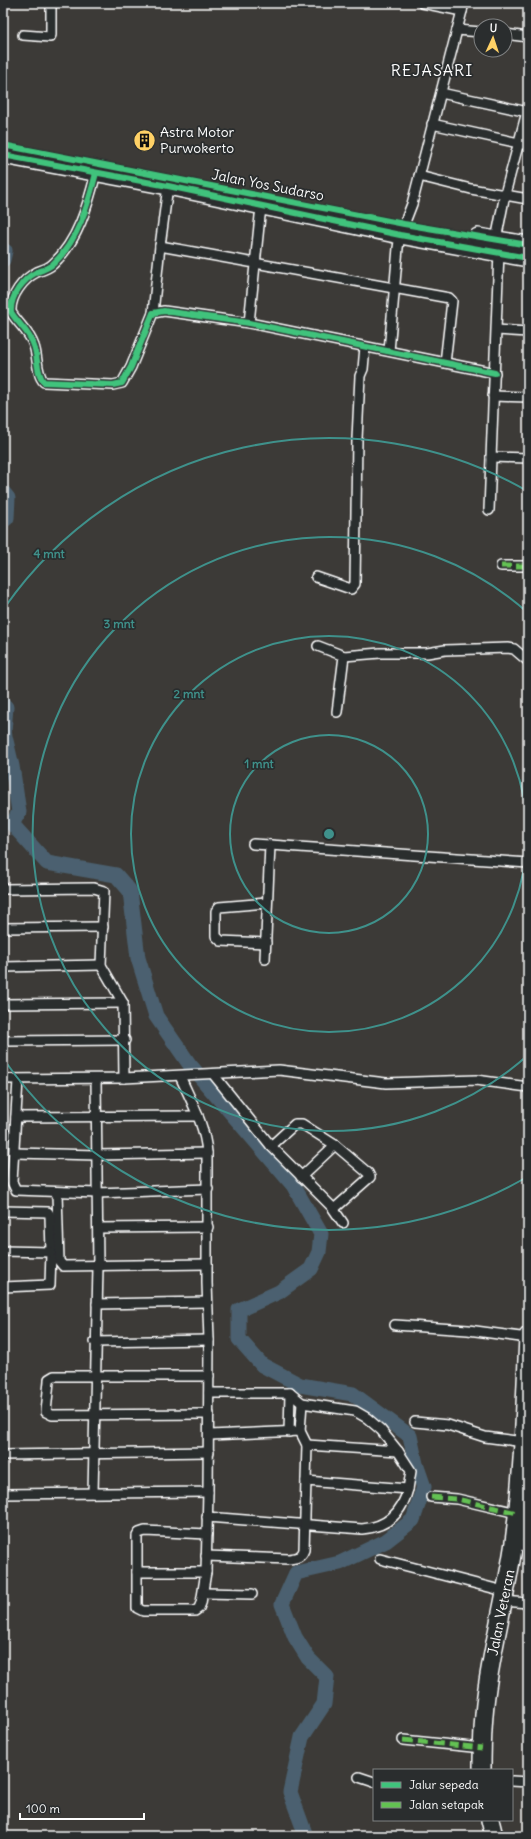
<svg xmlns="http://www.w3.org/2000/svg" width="531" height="1839" font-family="Delius,sans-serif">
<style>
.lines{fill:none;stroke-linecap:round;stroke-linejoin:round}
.river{stroke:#4b616f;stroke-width:15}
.street-casing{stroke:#fff;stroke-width:12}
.highway-casing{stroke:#fff;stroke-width:20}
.street{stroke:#2a2d2e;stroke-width:9}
.highway{stroke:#2a2d2e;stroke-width:17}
.quiet{stroke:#63c152;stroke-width:5;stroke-dasharray:10 5;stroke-linecap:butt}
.cycleway-casing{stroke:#2a2d2e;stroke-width:8}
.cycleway{stroke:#40c37c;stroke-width:6}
.ring{fill:none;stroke:#3f918b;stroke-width:2}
.labels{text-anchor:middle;stroke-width:3.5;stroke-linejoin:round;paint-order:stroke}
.poi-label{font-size:14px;fill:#fff;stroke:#2a2d2e;text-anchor:start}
.street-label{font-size:14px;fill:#fff;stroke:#2a2d2e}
.quarter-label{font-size:16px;letter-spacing:1px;fill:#fff;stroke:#2a2d2e}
.centre{fill:#3f918b;stroke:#2a2d2e;stroke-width:2}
.ring-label{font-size:12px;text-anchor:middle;font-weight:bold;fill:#3f918b;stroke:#2a2d2e;stroke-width:3.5;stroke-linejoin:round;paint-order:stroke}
</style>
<rect width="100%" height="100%" fill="#3c3a37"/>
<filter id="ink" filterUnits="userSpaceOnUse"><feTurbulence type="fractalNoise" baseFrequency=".025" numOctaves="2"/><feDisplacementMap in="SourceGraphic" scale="8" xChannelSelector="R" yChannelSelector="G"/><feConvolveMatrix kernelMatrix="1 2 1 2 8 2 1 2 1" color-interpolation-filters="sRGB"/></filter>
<g filter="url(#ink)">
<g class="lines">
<g class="river">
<path d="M3,250L5,251L3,260"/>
<path d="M3,492L8,498L7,518L3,521"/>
<path d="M3,704L6,707L4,732L12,766L19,812L12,824L47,863L116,875L130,891L138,958L156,1016L190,1065L293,1185L321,1234L319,1252L311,1269L279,1292L239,1310V1339L262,1365L300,1385L353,1394L410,1436L416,1464L424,1487L413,1520L386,1541L340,1563L296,1573L282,1604L295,1637L308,1658L327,1677L324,1704L302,1737L290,1792L306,1836"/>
</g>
<defs>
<g id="street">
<path d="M422,3L462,11"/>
<path d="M457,30L481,32"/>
<path d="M505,34L528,37"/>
<path d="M23,35L50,37L51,35V3"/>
<path d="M441,93L528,112"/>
<path d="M432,124L528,145"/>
<path d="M96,173C88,205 78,241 53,264C49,268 43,270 37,272C23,279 10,296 11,312C18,324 30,332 34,346C38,356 36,374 44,382L113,385L122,383L131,367L153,313L164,311L249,323L495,373"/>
<path d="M419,176L471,189L528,199"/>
<path d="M496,240L505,194L528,108"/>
<path d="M160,246L449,298L452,301L445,363"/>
<path d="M153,313L160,246L168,186"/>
<path d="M249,323L260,216L262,206"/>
<path d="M497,330L528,332"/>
<path d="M389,351L398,248L400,235L412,204L464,3"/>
<path d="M493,396L528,397"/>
<path d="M491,457L528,458"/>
<path d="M489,510L499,252"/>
<path d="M501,566H528"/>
<path d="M316,577L351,589L355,584L357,439L360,376L363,369L365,347"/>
<path d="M318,646L344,656L380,653H427L445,650L508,648L514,649L528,661"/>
<path d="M337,712L344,656"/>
<path d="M253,844L270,845L265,959"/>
<path d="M270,845L528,863"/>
<path d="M3,889L94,888L104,891L101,965L123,1003L124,1078"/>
<path d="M3,928L103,927"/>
<path d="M266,943L221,941L216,936V911L219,907L266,903"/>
<path d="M3,967L101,965"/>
<path d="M3,1004L123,1003"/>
<path d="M3,1041L125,1040"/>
<path d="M213,1074L271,1146L332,1207L343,1223"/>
<path d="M3,1079L124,1078L279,1070L386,1083L476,1080L528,1087"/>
<path d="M18,1080L12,1182L16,1190L97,1193L208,1189"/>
<path d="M16,1117L198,1116"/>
<path d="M271,1146L295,1124H302L335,1145L368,1173L370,1177L369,1178L334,1209"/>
<path d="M15,1153L97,1155L207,1153"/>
<path d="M301,1177L335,1145"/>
<path d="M57,1193L59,1261L63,1266L207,1264"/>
<path d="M3,1211L48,1212L50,1216L51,1252L50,1285L3,1287"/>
<path d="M98,1228L208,1227"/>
<path d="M3,1251L51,1252"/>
<path d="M97,1304L207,1302"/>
<path d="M395,1325L468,1330L528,1338"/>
<path d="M95,1342L209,1340"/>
<path d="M209,1393H290L302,1403L355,1411L367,1418L381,1430L398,1451L411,1471L408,1489L306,1481"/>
<path d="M209,1414L52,1415L46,1412L49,1381V1379L54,1376H209"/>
<path d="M415,1422L448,1425L485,1437L524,1442"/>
<path d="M300,1431L302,1403"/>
<path d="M289,1432L290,1393"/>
<path d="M307,1445L398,1451"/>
<path d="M3,1455L209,1452"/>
<path d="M93,1493L98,1267L96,1079"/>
<path d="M3,1494L208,1492L209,1340L207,1283V1153C205,1125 191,1101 180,1076"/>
<path d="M431,1497L457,1499L517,1513"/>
<path d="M207,1517L362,1529C387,1527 402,1513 408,1489"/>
<path d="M513,1544L528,1546"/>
<path d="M206,1556L289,1559C296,1558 301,1558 304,1550L307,1445L300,1431L210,1435"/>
<path d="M380,1559L504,1591"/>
<path d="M137,1572H206L208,1492"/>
<path d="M206,1572L201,1603L199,1608L195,1611H143L137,1608V1536L139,1533L145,1531L207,1534"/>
<path d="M204,1593L252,1594"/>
<path d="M503,1601L528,1603"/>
<path d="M403,1740L482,1748"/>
<path d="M359,1777L374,1782"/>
<path d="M512,1781L528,1782"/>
</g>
<g id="highway">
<path d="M3,155L168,186L400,235L528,258"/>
<path d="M478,237L528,245"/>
<path id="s1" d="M482,1770C482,1743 483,1715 487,1688C494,1639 507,1591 514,1542C523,1474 525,1405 528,1336"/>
<path d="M490,1820L494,1836"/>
</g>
</defs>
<use href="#street" class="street-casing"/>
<use href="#highway" class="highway-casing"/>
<use href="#street" class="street"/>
<use href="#highway" class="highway"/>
<g class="quiet">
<path d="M501,566H528"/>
<path d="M431,1497L457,1499L517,1513"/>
<path d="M403,1740L482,1748"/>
</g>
<defs>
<g id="cycleway">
<path d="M3,145L404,224L528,245"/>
<path d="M3,155L168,186L400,235L528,258"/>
<path d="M96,173C88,205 78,241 53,264C49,268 43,270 37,272C23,279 10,296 11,312C18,324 30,332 34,346C38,356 36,374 44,382L113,385L122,383L131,367L153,313L164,311L249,323L495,373"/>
</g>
</defs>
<use href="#cycleway" class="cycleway-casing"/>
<use href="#cycleway" class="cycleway"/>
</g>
</g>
<g class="ring">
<circle cx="329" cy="834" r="99"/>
<circle cx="329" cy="834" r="198"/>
<path d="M528 1055A297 297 0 1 1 528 613"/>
<path d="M527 1177A396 396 0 0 1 5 1061M5 607A396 396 0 0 1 527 491"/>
</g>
<defs>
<symbol id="building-disc" viewBox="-11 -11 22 22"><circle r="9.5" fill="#ffd166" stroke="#2a2d2e"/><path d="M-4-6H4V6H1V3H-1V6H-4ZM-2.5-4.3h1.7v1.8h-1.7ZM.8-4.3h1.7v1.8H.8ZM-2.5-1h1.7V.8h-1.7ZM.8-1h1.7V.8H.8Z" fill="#111"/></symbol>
</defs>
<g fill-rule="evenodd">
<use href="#building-disc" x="132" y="128" width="25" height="25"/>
</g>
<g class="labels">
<g class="poi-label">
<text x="160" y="137">Astra Motor<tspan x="160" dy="16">Purwokerto</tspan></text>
</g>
<g class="street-label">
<text transform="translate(268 185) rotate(11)" y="5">Jalan Yos Sudarso</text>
<text dy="5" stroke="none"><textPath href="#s1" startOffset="159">Jalan Veteran</textPath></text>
</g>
<g class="quarter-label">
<text x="432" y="76">REJASARI</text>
</g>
</g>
<circle cx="329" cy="834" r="6" class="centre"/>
<g class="ring-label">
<text x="49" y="558">4 mnt</text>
<text x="119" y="628">3 mnt</text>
<text x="189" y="698">2 mnt</text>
<text x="259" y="768">1 mnt</text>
</g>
<rect width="531" height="1839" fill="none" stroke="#2a2d2e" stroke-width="16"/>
<rect x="8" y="8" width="515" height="1823" fill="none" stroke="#fff" stroke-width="1.5" filter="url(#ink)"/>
<rect x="373" y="1769" width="140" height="52" fill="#2a2d2e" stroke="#7f8182"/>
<rect x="381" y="1782" width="20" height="6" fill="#40c37c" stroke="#7f8182"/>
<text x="409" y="1789" font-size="12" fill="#ffffff">Jalur sepeda</text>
<rect x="381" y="1802" width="20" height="6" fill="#63c152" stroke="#7f8182"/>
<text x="409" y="1809" font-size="12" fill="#ffffff">Jalan setapak</text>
<g transform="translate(493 38) rotate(3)"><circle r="19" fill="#2a2d2e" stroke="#7f8182"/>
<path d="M0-3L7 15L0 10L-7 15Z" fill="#ffd166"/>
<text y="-6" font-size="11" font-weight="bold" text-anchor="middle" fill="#ffffff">U</text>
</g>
<path d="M20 1813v6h124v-6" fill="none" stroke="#ffffff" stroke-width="2"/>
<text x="26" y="1813" font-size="12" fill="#ffffff" stroke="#2a2d2e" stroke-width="3" paint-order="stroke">100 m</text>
</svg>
